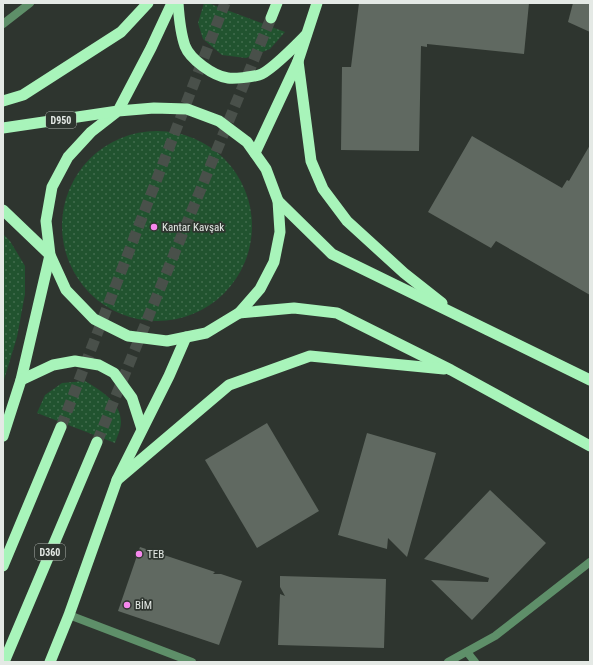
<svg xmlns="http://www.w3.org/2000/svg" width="593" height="665" font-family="'Roboto Condensed',sans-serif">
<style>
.grass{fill:url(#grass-dots)}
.building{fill:#606961}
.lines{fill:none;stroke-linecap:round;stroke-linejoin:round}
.trunk-tunnel{stroke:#49504a;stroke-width:11;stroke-dasharray:11 5.5;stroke-linecap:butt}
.minor{stroke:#5e8f69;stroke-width:8}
.tertiary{stroke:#5e8f69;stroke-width:8}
.trunk{stroke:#a8f4ba;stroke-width:11}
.poi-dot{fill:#f688ed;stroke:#2e352f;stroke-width:1.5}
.labels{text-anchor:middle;stroke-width:3.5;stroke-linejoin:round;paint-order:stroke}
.shield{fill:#2e352f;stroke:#adb3ae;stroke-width:1}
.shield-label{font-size:10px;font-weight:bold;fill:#e4e9e5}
.poi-label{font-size:11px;fill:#e4e9e5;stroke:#2e352f;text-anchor:start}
</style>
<defs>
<pattern id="grass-dots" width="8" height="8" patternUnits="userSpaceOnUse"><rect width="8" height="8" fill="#21532f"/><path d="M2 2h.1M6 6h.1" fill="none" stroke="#416c4d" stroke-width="1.8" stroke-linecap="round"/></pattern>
</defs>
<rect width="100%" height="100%" fill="#2e352f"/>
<g class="grass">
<path d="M204,3H208L285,32L270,49L246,58L222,55L203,39L198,23Z"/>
<circle cx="157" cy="226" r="95"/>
<path d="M3,234L10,241L25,266V294L17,337L3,383Z"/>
<path d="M85,381C100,390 121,402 121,422C121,429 117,437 115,443L37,413L45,395L62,383Z"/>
</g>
<g class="building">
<path d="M359,3H529L524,54L427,44V47L421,46L419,151L341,150L342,67H351Z"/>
<path d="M573,3H590V32L568,22Z"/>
<path d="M472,136L562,188L567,180L569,181L590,145V295L496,241L491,248L428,212Z"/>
<path d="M267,423L319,511L257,548L205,460Z"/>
<path d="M367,433L436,453L407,557L388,538L387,549L338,535Z"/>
<path d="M490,490L546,543L472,620L431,580L488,582L489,578L424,559Z"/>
<path d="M140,547L215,572L213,574H221L242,581L219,645L118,611Z"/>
<path d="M280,576L386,579L384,648L278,645L280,594L285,596L280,587Z"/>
</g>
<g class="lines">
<g class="trunk-tunnel">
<path d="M61,427L225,3"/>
<path d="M97,442L271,18"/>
</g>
<g class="minor">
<path d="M69,615L192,662"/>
<path d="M467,652L475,662"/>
<path d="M448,662L495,636L590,562"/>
</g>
<path class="tertiary" d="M3,24L30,3"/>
<g class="trunk">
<path d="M178,3C179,17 180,32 185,46C190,59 213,76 228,78C234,79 252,77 259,75C270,72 296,45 306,35"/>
<path d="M271,18L277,3"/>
<path d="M298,61L311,161L323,189L347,221L404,273L442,303"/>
<path d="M3,101L23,95L121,32L148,3"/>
<path d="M154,108L187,109L219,121L247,142L266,169L278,201L280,232L274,262L260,289L239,313L206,333L167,341L128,336L94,319L66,290L50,255L46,221L52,187L68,157L91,132L118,111Z"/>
<path d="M3,128L118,111L151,48L172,3"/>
<path d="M255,153L298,61L317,3"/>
<path d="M278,201L332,254L590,380"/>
<path d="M3,210L50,255L21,380L3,436"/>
<path d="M239,313L294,308L337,313L451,370L590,446"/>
<path d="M21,380L53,365L75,361L99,365L114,373L132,398L142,429"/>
<path d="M117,480L229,385L310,356L444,369"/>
<path d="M3,566L61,427"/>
<path d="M4,662L97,442"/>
<path d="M50,662L69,615L117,480L169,376L186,337"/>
</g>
</g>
<g class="poi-dot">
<circle cx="154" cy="227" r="4"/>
<circle cx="139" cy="554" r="4"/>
<circle cx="127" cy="605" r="4"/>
</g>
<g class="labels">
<g class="shield">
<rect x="46" y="112" width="30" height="16" rx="3"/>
<rect x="35" y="544" width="30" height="16" rx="3"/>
</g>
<g class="shield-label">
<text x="61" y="124">D950</text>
<text x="50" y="556">D360</text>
</g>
<g class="poi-label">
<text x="162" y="231">Kantar Kavşak</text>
<text x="147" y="558">TEB</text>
<text x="135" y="609">BİM</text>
</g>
</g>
<rect width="593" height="665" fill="none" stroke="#e4e9e5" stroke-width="8"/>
</svg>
